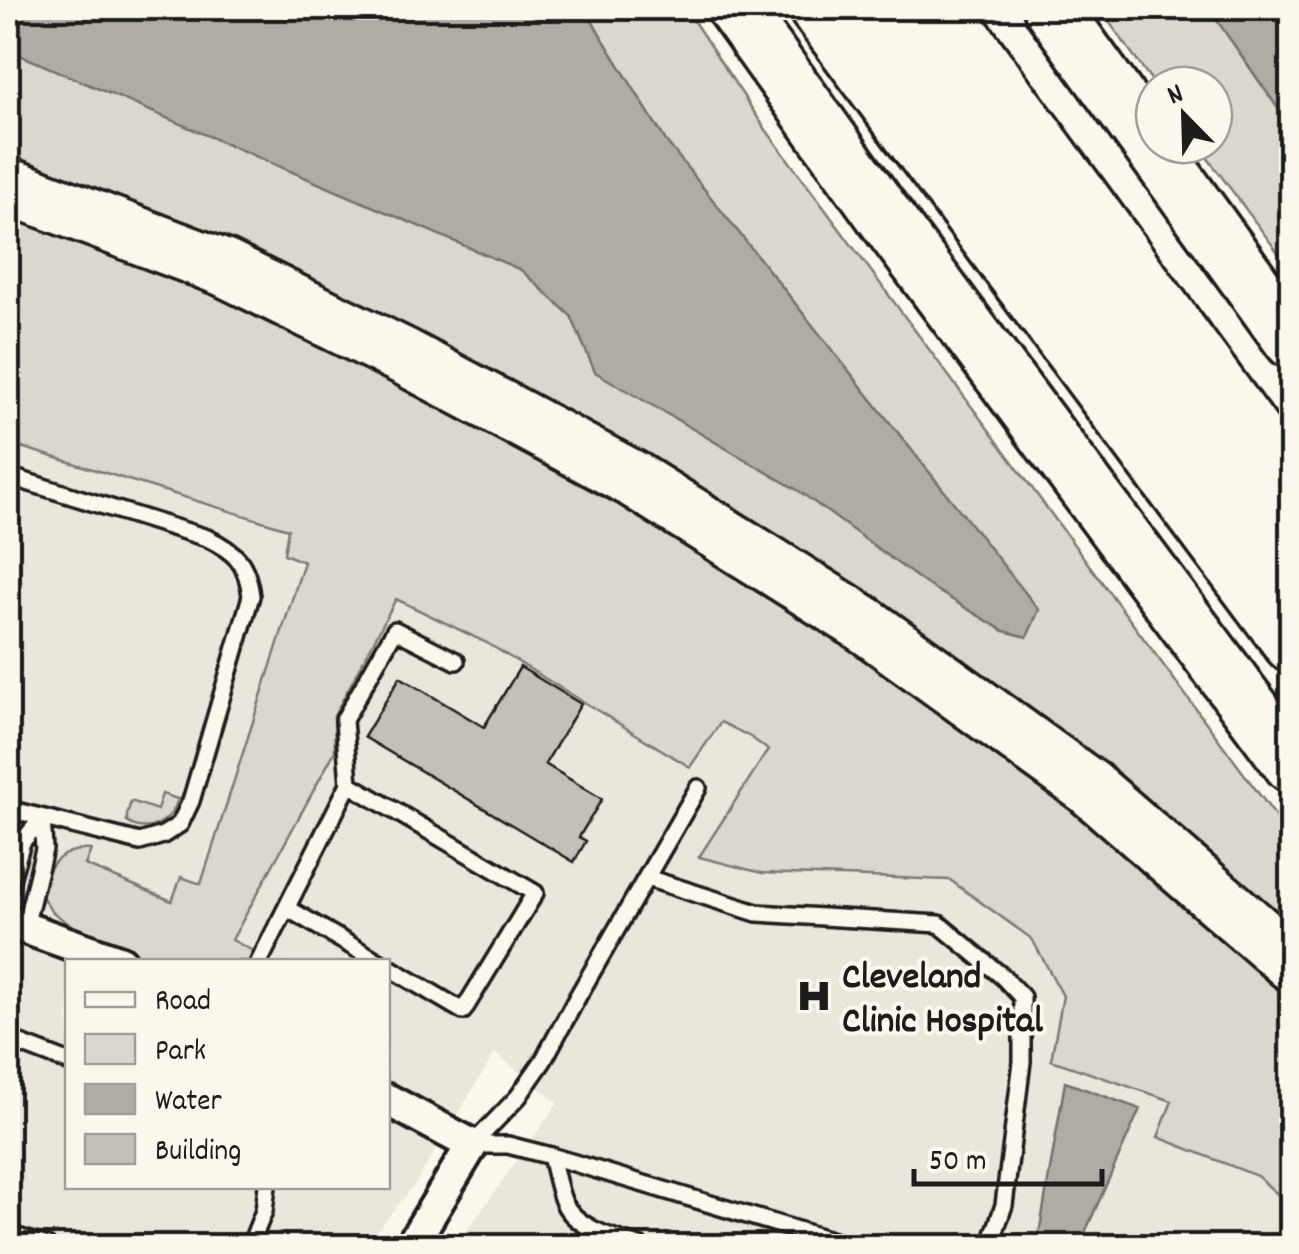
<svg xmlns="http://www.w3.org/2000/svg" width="1299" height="1254" font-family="Dekko,sans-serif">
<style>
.built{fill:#eae6dc;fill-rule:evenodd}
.green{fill:#dad7ce;stroke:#7b7a75;stroke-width:2.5}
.water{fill:#afaca5;stroke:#74726e;stroke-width:2.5}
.building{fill:#c3c0b8;stroke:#1c1c1c;stroke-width:2.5}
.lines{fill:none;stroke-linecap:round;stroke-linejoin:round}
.lane-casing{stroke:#1c1c1c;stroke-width:22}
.street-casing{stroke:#1c1c1c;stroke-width:38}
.highway-casing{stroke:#1c1c1c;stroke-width:62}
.lane{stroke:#fbf7ec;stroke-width:15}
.street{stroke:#fbf7ec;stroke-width:30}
.highway{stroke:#fbf7ec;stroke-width:55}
.labels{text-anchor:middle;stroke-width:8;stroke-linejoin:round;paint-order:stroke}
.poi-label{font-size:38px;font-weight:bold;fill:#1c1c1c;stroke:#fbf7ec;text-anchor:start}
</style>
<rect width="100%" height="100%" fill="#fbf7ec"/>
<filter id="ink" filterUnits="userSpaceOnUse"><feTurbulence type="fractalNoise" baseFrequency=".01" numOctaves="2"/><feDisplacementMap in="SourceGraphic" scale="20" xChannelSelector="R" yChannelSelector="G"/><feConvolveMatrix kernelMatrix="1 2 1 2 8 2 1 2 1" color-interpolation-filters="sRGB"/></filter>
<g filter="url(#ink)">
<path class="built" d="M8,397L430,565L752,738L1032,939L1291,1176V1246H456L558,1103L495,1053L416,1183L364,1246H8ZM68,962H388V1186H68Z"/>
<g class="green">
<path d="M8,8H685L764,127L1291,837V947L920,644L8,176Z"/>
<path d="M1099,8H1209L1291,127V270L1198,145H1214V85H1155Z"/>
<path d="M8,205L74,226L558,451L1071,792L1291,980V1206L1257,1176L1158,1137L1172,1101L1051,1060L1063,996L1032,939L950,880L762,873L699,857L768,750L752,738L721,722L690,767L487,643L396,599L334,716L335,751L232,940L255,952L249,961H147L76,929L51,911L40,893C48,864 60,848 91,850L85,865L172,901L181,877L201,884L304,562L284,554L288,529L8,443Z"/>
<path d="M162,794L178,799C172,821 148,836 127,822V815L131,801L157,810Z"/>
</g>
<g class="water">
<path d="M8,8H584L666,141L1039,610L1027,637L1004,631L926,584L799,491L595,372L571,316L521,270L8,50Z"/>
<path d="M1209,8H1291V127L1216,19Z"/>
<path d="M1065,1082L1140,1109L1079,1246H1037Z"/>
</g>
<path class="building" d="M520,667L581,704L545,764L602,799L579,837L586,841L574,862L364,737L400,677L484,727Z"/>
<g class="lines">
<defs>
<g id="lane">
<path d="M8,476L207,538C236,552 247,563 251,596L191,801L180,824L163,835L140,842L8,809"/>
<path d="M349,784L344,720L395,630L456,661"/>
<path d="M647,878L757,913L939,924L1003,977L1022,997V1062L1004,1205L990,1246"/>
<path d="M8,889L22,842L42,818"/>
<path d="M287,908L379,962"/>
<path d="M25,927L44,849L42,818"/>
<path d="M259,962L349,784L535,893L463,1011L388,967"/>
<path d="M8,1039L68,1062"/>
<path d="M472,1145L518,1097L543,1061L578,996L698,788"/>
<path d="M472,1145H508L551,1156L850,1246"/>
<path d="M551,1156C555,1171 558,1189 564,1203C577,1229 614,1238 639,1246"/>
<path d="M8,1234L47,1246"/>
<path d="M250,1246L264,1211L267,1186"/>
</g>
<g id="street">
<path d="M8,922L121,962"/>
<path d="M388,1100L472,1145L411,1246"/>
</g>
<g id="highway">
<path d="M735,8L890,224L1292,764"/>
<path d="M817,8L1292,644"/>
<path d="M878,8L944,102L1292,574"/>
<path d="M942,8L1292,487"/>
<path d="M1052,8L1292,340"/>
<path d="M8,186L224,268L405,357L633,479L864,624L1089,787L1292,963"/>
</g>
</defs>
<use href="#lane" class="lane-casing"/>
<use href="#street" class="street-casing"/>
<use href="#highway" class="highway-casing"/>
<use href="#lane" class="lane"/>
<use href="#street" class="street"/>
<use href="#highway" class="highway"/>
</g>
</g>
<defs>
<symbol id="hospital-bare" viewBox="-9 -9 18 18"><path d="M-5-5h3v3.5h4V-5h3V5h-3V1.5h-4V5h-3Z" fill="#1c1c1c" stroke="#fbf7ec" stroke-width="2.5" paint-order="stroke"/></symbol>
</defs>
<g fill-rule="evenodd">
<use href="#hospital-bare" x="789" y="971" width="50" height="50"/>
</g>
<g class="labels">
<g class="poi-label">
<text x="842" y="987">Cleveland<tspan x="842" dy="44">Clinic Hospital</tspan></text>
</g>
</g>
<rect width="1299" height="1254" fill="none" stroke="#fbf7ec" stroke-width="40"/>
<rect x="20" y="20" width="1259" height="1214" fill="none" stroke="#1c1c1c" stroke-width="4" filter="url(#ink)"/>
<rect x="65" y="959" width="325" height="230" fill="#fbf7ec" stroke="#a29f99" stroke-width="2.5"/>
<rect x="85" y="992" width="50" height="15" fill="#fbf7ec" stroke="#a29f99" stroke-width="2.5"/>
<text x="155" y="1009" font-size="30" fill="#1c1c1c">Road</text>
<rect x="85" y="1034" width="50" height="30" fill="#dad7ce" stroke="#a29f99" stroke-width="2.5"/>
<text x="155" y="1059" font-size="30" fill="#1c1c1c">Park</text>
<rect x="85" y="1084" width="50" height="30" fill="#afaca5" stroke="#a29f99" stroke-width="2.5"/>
<text x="155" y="1109" font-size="30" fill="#1c1c1c">Water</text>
<rect x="85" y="1134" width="50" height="30" fill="#c3c0b8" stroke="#a29f99" stroke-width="2.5"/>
<text x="155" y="1159" font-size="30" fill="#1c1c1c">Building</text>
<g transform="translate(1184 115) rotate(337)"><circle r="48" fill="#fbf7ec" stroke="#a29f99" stroke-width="2.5"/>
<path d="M0-8L18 38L0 25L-18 38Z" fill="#1c1c1c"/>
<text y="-15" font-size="28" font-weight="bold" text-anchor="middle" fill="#1c1c1c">N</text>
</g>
<path d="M914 1169v15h188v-15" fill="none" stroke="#1c1c1c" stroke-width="5"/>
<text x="929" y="1169" font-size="30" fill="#1c1c1c" stroke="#fbf7ec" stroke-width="8" paint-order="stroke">50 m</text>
</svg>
